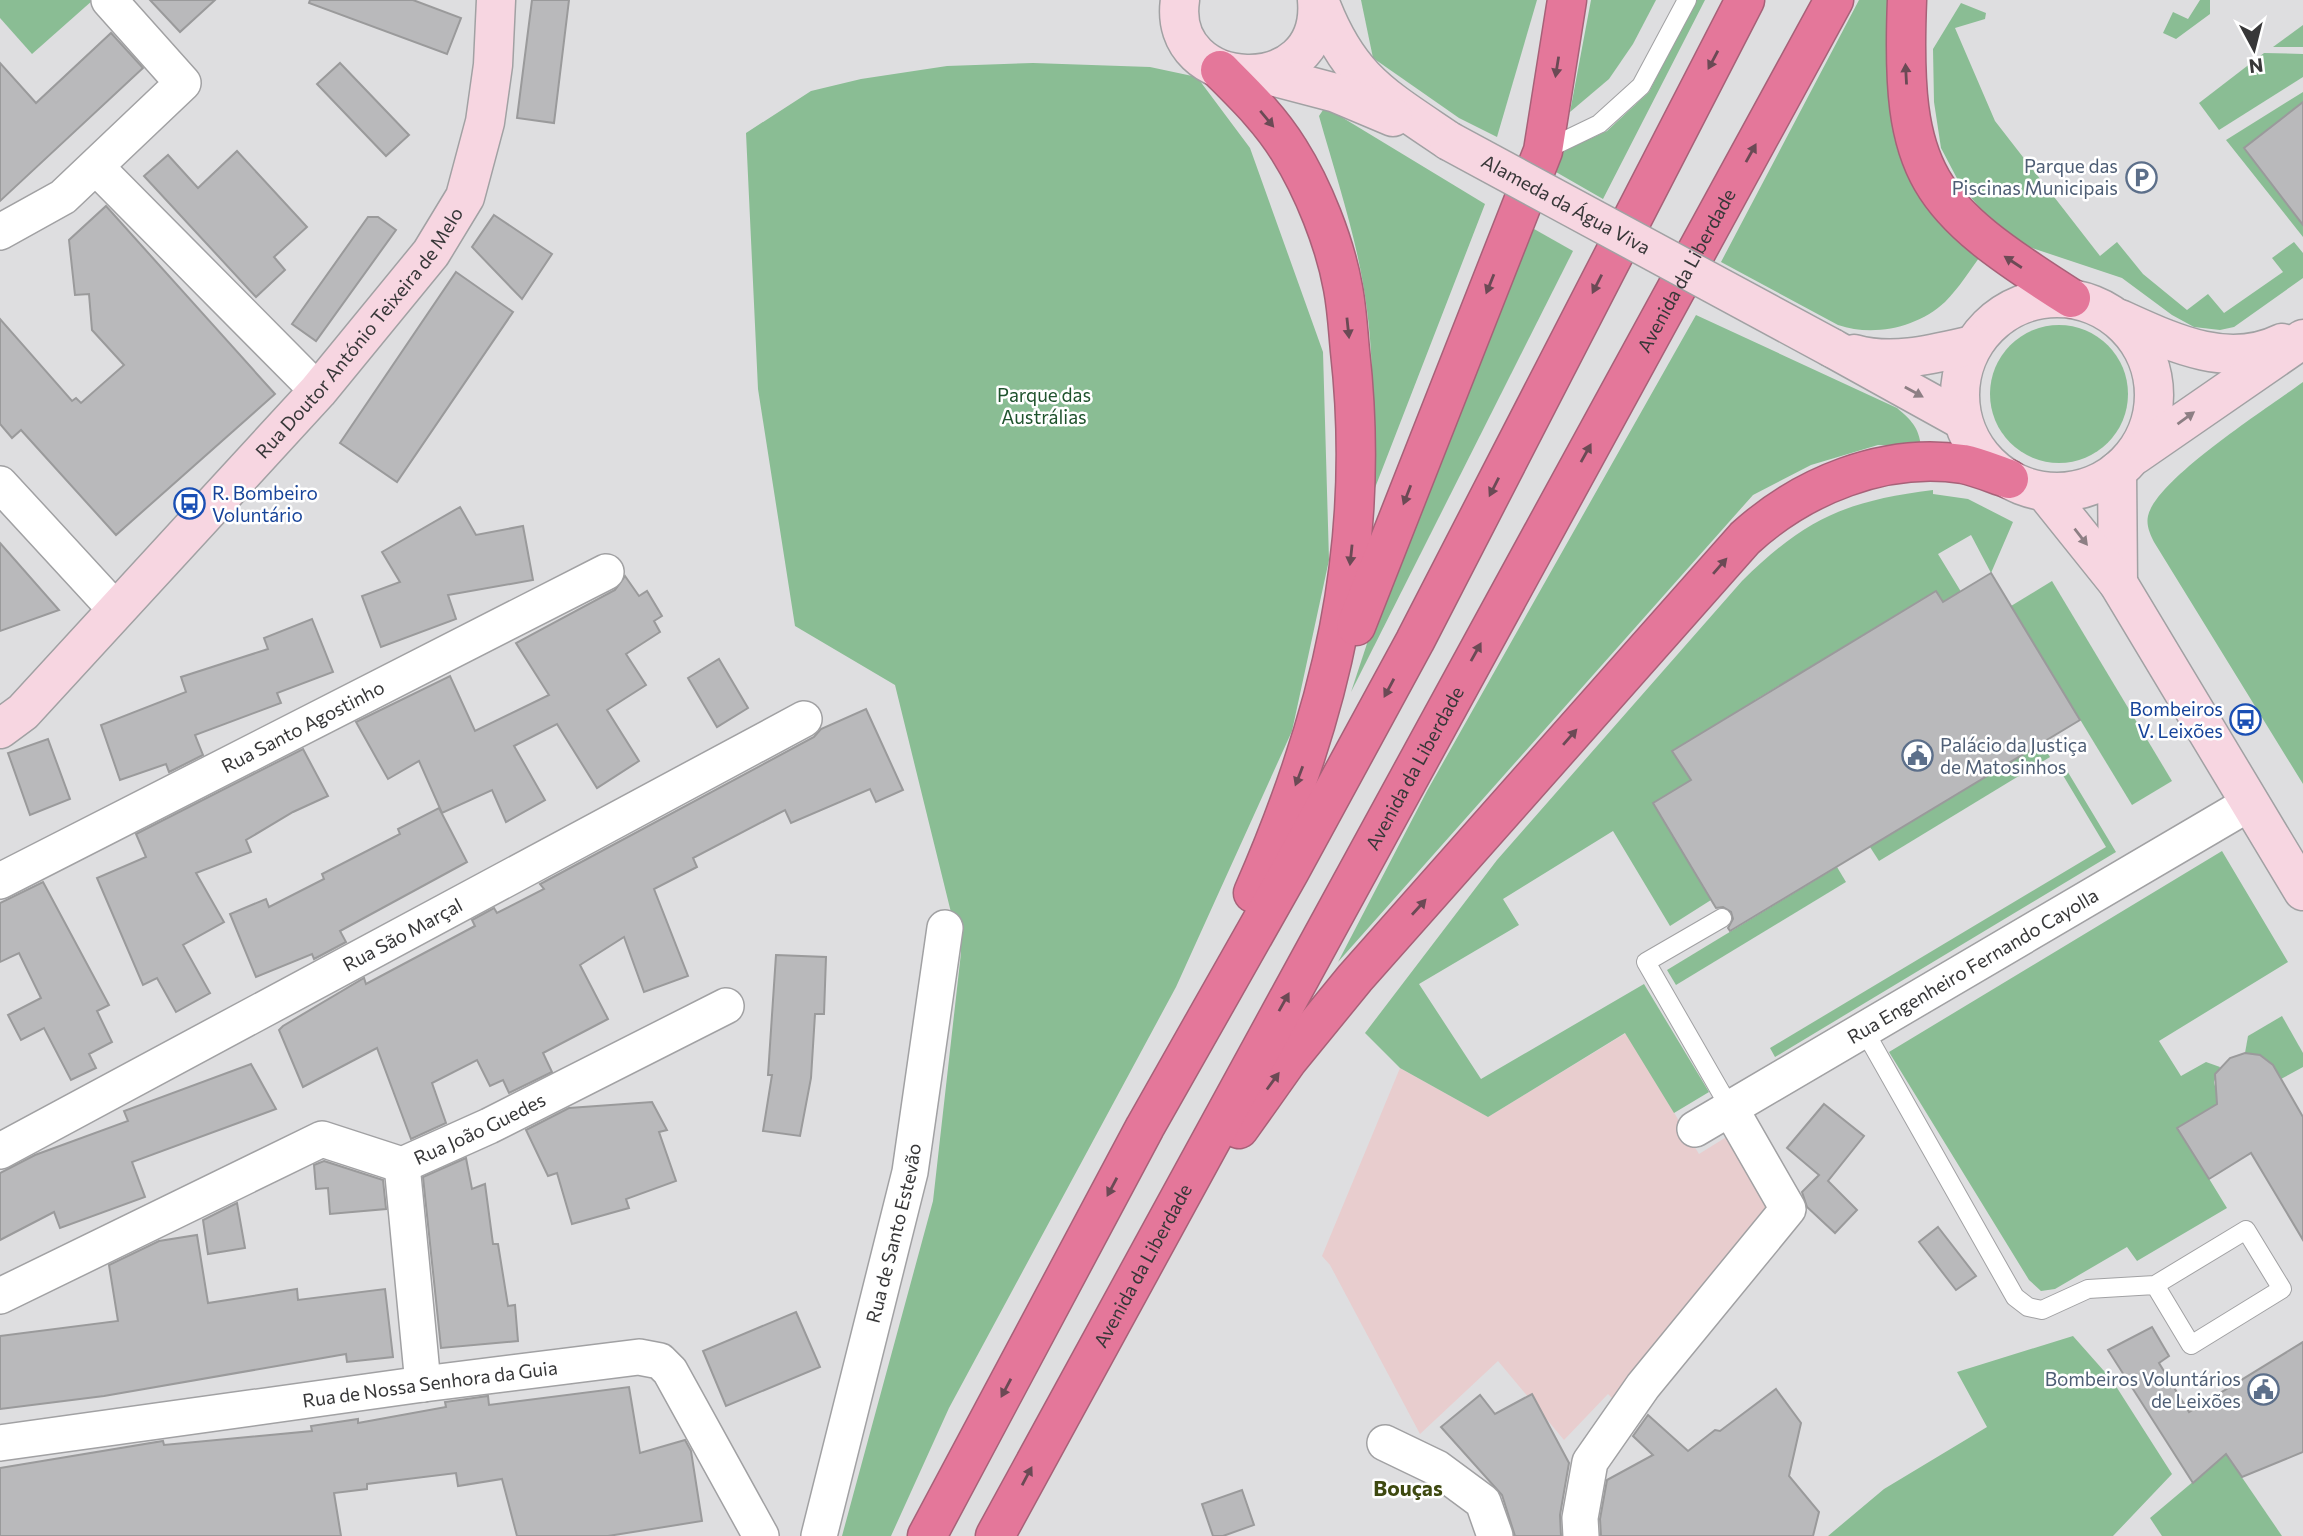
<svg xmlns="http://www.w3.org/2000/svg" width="2303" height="1536" font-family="Commissioner,sans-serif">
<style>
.industrial{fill:#e8cdce}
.green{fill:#8abd94}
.building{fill:#b9b9bb;stroke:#9a9a9b;stroke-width:2}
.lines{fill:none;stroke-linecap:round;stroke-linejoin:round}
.lane-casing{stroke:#a1a1a3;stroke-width:20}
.street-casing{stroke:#a1a1a3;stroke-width:38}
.secondary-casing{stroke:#a1a1a3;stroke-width:41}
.highway-casing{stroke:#a76178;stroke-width:41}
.lane{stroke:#fff;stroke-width:18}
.street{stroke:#fff;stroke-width:35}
.secondary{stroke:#f7d6e1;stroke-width:38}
.highway{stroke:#e4779a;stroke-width:38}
.secondary-bridge-casing{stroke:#a1a1a3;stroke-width:41;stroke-linecap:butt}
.secondary-bridge{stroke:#f7d6e1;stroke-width:38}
.oneway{fill:#6b4a55}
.oneway2{fill:#8d7f84}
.labels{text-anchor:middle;stroke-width:5;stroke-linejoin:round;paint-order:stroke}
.service-label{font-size:19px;fill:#4e5e75;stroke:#fff;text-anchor:end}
.street-label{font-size:19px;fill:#373738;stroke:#fff}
.park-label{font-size:19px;fill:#1f532d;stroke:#fff}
.transit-label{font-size:19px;fill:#164399;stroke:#fff;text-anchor:start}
.neighbourhood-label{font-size:21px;font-weight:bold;fill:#3e4910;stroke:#fff}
</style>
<rect width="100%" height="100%" fill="#dedee0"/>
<path class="industrial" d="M1626,1033L1699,1154L1728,1136L1773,1213L1617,1403L1608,1394L1564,1440L1498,1361L1420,1434L1330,1265L1322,1256L1400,1068L1488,1117Z"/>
<g class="green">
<path d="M0,0H93L32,54L0,18Z"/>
<path d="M1361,0H1537L1497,137L1459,118L1373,58Z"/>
<path d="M1591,0H1656L1633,44L1609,79L1570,112Z"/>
<path d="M1695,0H1705L1603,199L1549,168L1557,154L1607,131L1649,92Z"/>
<path d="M1859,0H1889C1888,66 1879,149 1926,203C1942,221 1964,237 1982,254C1970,270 1959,288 1945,302C1917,328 1873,337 1838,325L1721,262Z"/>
<path d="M2200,0H2210V14L2176,39L2163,33L2173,12L2188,19Z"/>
<path d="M1961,3L1986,13L1985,19L1955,28L1995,121L2100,256L2117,242L2143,274L2187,310L2208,294L2224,313L2283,272L2272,258L2294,242L2303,253V278L2234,327L2220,330L2194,327L2172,315L2122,278L2029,247L1993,223L1961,186L1941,148L1934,102L1933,49Z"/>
<path d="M2303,25V47H2273Z"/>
<path d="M2264,53L2303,54V77L2219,130L2199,103Z"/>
<path d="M1033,63L1150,67L1197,77L1250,148L1323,352L1329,560L1292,731L1176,987L949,1408L891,1536H842L933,1201L961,953L895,685L795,626L758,389L746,133L811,91L861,79L947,66Z"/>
<path d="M2303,92V102L2244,148L2303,225V237L2226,140Z"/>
<path d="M1325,107L1485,204L1373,493C1372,432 1375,370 1367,310C1359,244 1337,180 1319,116Z"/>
<path d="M1527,225L1573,251L1351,692L1389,577Z"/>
<path d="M1696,315L1897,408C1911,420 1919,427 1921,447L1878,445L1811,465L1753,495L1338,962L1427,791Z"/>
<circle cx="2059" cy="394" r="69"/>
<path d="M2303,382V784L2154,542C2150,534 2146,525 2148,516C2156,479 2269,407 2303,382Z"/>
<path d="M1933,490V494L1968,499L2013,522L1991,573L1971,535L1938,554L1974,613L1956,624L1936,591L1755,700L1771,728L1673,751L1691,780L1653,803L1711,900L1670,926L1613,831L1503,899L1519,925L1419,984L1481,1079L1644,984L1709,1092L1674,1113L1625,1033L1488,1117L1400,1068L1365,1033L1497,860L1742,581C1805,519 1845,501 1933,490Z"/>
<path d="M2052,581L2172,781L2132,805L2011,606Z"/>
<path d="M2041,742L2050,757L1879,861L1870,847Z"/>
<path d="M2063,764L2116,852L1775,1057L1770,1048L2106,847L2058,767Z"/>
<path d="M2222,851L2288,962L2159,1041L2181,1076L2206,1062L2220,1067L2214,1082L2219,1103L2178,1128L2227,1208L2137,1261L2127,1247L2055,1289L2041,1291L2029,1280L1889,1052Z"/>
<path d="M1837,867L1846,882L1676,985L1667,970Z"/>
<path d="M2282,1016L2303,1053V1067L2281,1079L2245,1053L2248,1036Z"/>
<path d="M2073,1336L2112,1380L2172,1474L2113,1536H1828L1884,1489L1987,1427L1957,1372Z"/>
<path d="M2226,1454L2282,1536H2162L2150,1518Z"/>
</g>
<g class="building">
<path d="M150,0H215L180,32Z"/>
<path d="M310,0H413L461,18L447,54L309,3Z"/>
<path d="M532,0H569L554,123L517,118Z"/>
<path d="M111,33L143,68L0,201V63L36,103Z"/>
<path d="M340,63L409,135L386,156L317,84Z"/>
<path d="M2303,102V225L2244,148Z"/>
<path d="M237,151L307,227L274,257L285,270L256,297L144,176L168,155L198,188Z"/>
<path d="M106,206L275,394L116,535L21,430L12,438L0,424V319L72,401L76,398L81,403L124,365L92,330L89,294L75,295L69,240Z"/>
<path d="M494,215L552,254L522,299L472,247Z"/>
<path d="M368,217H378L396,230L316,341L292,324Z"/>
<path d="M456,272L513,312L397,482L340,443Z"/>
<path d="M460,507L476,535L523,526L533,580L448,595L456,619L381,647L362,596L400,582L382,552Z"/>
<path d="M0,543L59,610L0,631Z"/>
<path d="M1991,573L2080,720L1730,931L1728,928L1733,919L1731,912L1723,907L1716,908L1653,803L1691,780L1672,751L1936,591L1943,602Z"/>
<path d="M625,576L639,596L647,591L662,616L654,621L660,632L626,654L646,685L607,710L639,761L597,788L557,724L514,746L545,800L506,822L492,790L442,813L419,761L388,779L356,722L450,676L475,731L549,695L516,643L615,590Z"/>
<path d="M312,619L333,672L277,693L281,703L195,735L203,755L169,772L166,764L120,780L101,725L186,692L181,677L268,649L264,638Z"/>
<path d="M719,659L748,708L717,727L688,678Z"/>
<path d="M866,709L903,790L876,802L870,789L791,823L785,810L693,858L697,867L654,889L688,976L644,992L624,937L580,965L608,1019L543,1053L552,1072L509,1093L503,1080L490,1086L477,1060L432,1083L446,1123L411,1139L377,1048L303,1087L279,1030L283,1026L364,978L366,984L475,926L472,920L494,908L497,913L544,889L540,884L544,882L814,737L821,729Z"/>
<path d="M48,739L70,799L30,815L8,753Z"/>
<path d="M303,749L328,796L293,812L246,840L251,852L196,873L224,922L183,945L210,993L176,1012L157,978L143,985L97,878L146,857L136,834Z"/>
<path d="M439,808L467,862L340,931L346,942L314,959L312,954L256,977L230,914L266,899L269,907L324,879L322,874L400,834L398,829Z"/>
<path d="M43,882L109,1005L97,1011L112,1042L89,1054L96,1068L71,1080L44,1028L21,1040L8,1015L41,998L19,953L0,962V903Z"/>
<path d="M776,955L826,957L824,1014H815L811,1078L800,1136L763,1131L772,1075H768Z"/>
<path d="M2245,1053L2260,1055L2273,1065L2303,1117V1240L2251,1153L2209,1179L2177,1128L2217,1104L2215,1074L2230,1058Z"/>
<path d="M251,1064L276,1109L132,1162L145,1197L60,1228L54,1212L0,1240V1173L35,1155L128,1121L124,1111Z"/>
<path d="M652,1102L667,1130L659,1132L676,1181L626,1199L629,1208L572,1224L557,1173L548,1176L526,1130L569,1108Z"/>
<path d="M1824,1104L1864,1136L1828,1181L1857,1210L1835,1233L1807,1207L1802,1192L1819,1175L1787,1148Z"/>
<path d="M466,1158L472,1189L485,1184L493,1244H498L508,1306L515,1305L518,1341L441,1348L423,1177Z"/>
<path d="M324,1161L383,1180L386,1209L330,1214L328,1188L316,1189L314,1165Z"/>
<path d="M237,1203L245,1248L208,1254L203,1220Z"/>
<path d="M1938,1227L1976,1276L1956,1290L1919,1242Z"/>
<path d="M197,1235L208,1303L297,1289L298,1300L385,1289L393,1357L347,1362L346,1354L104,1396L0,1409V1336L118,1321L109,1265L159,1241Z"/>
<path d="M796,1312L820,1367L726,1406L703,1351Z"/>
<path d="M2152,1327L2169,1356L2159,1363L2189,1412L2303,1342V1452L2242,1477L2226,1454L2193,1483L2108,1350Z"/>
<path d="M629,1387L640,1453L685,1440L691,1451L702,1521L608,1536H517L502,1479L458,1486L456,1473L367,1484V1489L334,1493L341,1536H0V1468L163,1441L164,1445L312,1431L311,1426L358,1419V1423L446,1407L445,1402L488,1396L489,1405Z"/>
<path d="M1776,1389L1801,1423L1789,1476L1819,1512L1813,1536H1601L1600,1519L1607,1480L1653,1455L1633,1436L1648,1415L1688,1451L1715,1430L1720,1431Z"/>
<path d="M1532,1394L1569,1463L1560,1515L1561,1536H1515L1502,1495L1441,1427L1480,1395L1495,1414Z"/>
<path d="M1242,1490L1254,1525L1223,1536H1213L1202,1504Z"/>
</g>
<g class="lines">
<defs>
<g id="lane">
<path d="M1545,150L1599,124L1641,86L1687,0"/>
<path d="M1722,918L1646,962L1730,1108"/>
<path d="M1864,1030L2015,1297L2028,1307L2042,1310L2088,1289L2155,1285L2246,1230L2282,1289L2191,1345L2155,1285"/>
</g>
<g id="street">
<path d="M96,167L318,391"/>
<path d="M0,232L63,197L183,83L109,0"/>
<path d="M0,484L116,610"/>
<path id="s1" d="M0,881L606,572"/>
<path id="s2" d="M1695,1129L2250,803"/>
<path id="s3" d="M0,1151L804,719"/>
<path d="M402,1165L423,1384"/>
<path id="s4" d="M0,1296L322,1139L402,1165L489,1126L726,1006"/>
<path id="s5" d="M0,1443L423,1384L639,1357L660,1361L670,1371L761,1536"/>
<path d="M1385,1443L1437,1468L1483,1502L1495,1536"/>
<path id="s6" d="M819,1536L910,1172L945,928"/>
<path d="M1581,1536L1580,1518L1590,1462L1643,1386L1788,1209L1730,1108"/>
</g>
<g id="secondary">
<path d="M1180,0C1166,94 1326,103 1317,0"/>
<path d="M1319,0C1348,79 1383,96 1449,141"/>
<path d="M1264,74L1336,93L1393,117"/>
<circle cx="2057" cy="395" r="97"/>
<path d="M2120,319C2171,342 2227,370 2282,343"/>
<path d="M1832,348L1962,420"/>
<path d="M1854,354C1893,365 1934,354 1973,345"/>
<path d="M2135,455L2303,339"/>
<path d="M2117,471L2118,583"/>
<path d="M2045,492L2118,583L2303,891"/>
<path id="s7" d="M0,729L23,712L318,391L431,253L465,197L485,122L493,65L496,0"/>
</g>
<g id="highway">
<path d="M1907,0C1900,176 1926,206 2071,298"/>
<path d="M1220,70C1245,95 1270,119 1289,150C1313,188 1335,243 1343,288C1347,309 1348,330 1350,351C1372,546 1331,715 1253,893"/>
<path d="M1356,626L1543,151L1567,0"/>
<path d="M1239,1129L1288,1060L1355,978L1745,538C1802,486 1884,452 1963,464C1978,467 1994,474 2009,479"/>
<path d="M927,1536L1145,1127L1290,871L1415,641L1745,0"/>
<path id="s8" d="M995,1536L1834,0"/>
</g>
</defs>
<use href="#lane" class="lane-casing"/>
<use href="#street" class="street-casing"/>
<use href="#secondary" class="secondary-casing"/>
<use href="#highway" class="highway-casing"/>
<use href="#lane" class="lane"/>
<use href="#street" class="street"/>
<use href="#secondary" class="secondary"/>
<use href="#highway" class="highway"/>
<defs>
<g id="secondary-bridge">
<path id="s9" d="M1449,141L1832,348"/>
</g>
</defs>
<use href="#secondary-bridge" class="secondary-bridge-casing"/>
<use href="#secondary-bridge" class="secondary-bridge"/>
</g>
<defs><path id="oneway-solid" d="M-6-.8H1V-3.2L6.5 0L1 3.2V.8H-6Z" transform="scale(1.75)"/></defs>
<g class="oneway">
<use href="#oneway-solid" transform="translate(1713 60) rotate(118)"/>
<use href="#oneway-solid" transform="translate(1557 67) rotate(99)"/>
<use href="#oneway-solid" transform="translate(1906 74) rotate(-93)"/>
<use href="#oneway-solid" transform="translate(1267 119) rotate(50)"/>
<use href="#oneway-solid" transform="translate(1751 153) rotate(-61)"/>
<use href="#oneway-solid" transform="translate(2013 262) rotate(-147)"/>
<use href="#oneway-solid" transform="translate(1490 284) rotate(112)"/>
<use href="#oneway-solid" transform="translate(1597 284) rotate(117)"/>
<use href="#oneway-solid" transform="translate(1348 328) rotate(84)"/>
<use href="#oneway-solid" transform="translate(1586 453) rotate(-61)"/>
<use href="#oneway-solid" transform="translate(1494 487) rotate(117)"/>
<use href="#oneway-solid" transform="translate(1407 495) rotate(111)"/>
<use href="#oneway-solid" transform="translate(1351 555) rotate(96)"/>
<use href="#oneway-solid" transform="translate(1720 566) rotate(-49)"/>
<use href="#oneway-solid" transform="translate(1476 652) rotate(-61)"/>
<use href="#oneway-solid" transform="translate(1389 688) rotate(118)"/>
<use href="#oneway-solid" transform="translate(1570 737) rotate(-49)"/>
<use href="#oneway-solid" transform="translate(1299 776) rotate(111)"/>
<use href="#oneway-solid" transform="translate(1419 907) rotate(-48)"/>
<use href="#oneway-solid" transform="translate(1284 1002) rotate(-61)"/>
<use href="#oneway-solid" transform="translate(1273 1081) rotate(-54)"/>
<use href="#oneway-solid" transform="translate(1112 1187) rotate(118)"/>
<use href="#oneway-solid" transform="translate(1006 1388) rotate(118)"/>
<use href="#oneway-solid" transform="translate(1027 1476) rotate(-62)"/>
</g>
<g class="oneway2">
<use href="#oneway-solid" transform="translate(1914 392) rotate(29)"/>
<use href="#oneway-solid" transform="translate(2186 418) rotate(-36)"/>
<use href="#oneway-solid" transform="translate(2081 537) rotate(52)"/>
</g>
<defs>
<symbol id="parking-ring" viewBox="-11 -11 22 22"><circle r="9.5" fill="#fff" stroke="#5c6f8a" stroke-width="1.5"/><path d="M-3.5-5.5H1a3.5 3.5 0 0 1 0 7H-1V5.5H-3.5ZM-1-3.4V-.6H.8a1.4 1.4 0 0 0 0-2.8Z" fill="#5c6f8a"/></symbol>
<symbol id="bus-ring" viewBox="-11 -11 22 22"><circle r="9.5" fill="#fff" stroke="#1a4fb4" stroke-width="1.5"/><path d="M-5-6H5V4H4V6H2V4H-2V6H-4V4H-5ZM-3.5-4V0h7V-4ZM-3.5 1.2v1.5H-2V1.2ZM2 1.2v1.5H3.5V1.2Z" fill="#1a4fb4"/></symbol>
<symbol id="civic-ring" viewBox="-11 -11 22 22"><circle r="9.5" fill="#fff" stroke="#5c6f8a" stroke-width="1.5"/><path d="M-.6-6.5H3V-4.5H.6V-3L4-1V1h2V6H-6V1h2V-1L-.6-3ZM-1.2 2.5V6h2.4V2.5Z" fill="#5c6f8a"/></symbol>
</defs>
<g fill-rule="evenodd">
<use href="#parking-ring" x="2124" y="160" width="35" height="35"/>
<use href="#bus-ring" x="172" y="486" width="35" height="35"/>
<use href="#bus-ring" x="2228" y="702" width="35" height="35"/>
<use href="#civic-ring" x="1900" y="738" width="35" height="35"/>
<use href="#civic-ring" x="2246" y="1372" width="35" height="35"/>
</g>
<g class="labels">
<g class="service-label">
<text x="2118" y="173">Parque das<tspan x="2118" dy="22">Piscinas Municipais</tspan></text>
<text x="1940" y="752" text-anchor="start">Palácio da Justiça<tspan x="1940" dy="22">de Matosinhos</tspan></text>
<text x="2241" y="1386">Bombeiros Voluntários<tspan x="2241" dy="22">de Leixões</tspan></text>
</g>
<g class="street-label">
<text dy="7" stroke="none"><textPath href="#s9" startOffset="133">Alameda da Água Viva</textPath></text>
<text dy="7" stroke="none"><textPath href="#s8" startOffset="1442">Avenida da Liberdade</textPath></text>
<text dy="7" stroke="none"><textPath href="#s7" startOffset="536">Rua Doutor António Teixeira de Melo</textPath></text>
<text dy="7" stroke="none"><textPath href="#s1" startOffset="340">Rua Santo Agostinho</textPath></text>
<text dy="7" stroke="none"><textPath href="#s8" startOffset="875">Avenida da Liberdade</textPath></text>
<text dy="7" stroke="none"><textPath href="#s3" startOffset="457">Rua São Marçal</textPath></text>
<text dy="7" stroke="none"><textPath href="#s2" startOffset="322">Rua Engenheiro Fernando Cayolla</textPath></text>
<text dy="7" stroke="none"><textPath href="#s4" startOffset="528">Rua João Guedes</textPath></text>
<text dy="7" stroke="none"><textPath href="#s6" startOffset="312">Rua de Santo Estevão</textPath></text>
<text dy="7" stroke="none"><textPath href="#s8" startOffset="308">Avenida da Liberdade</textPath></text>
<text dy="7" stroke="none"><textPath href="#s5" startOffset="434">Rua de Nossa Senhora da Guia</textPath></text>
</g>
<g class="park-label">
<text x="1044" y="402">Parque das<tspan x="1044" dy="22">Austrálias</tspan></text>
</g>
<g class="transit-label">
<text x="212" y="500">R. Bombeiro<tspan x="212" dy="22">Voluntário</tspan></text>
<text x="2223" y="716" text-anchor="end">Bombeiros<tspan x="2223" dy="22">V. Leixões</tspan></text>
</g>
<g class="neighbourhood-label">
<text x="1408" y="1496">Bouças</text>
</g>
</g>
<g transform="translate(2254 49) rotate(173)" stroke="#ffffff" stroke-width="5" paint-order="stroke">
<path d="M0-5L12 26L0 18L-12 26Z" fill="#373738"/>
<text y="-10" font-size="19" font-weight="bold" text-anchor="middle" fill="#373738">N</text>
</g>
</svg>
